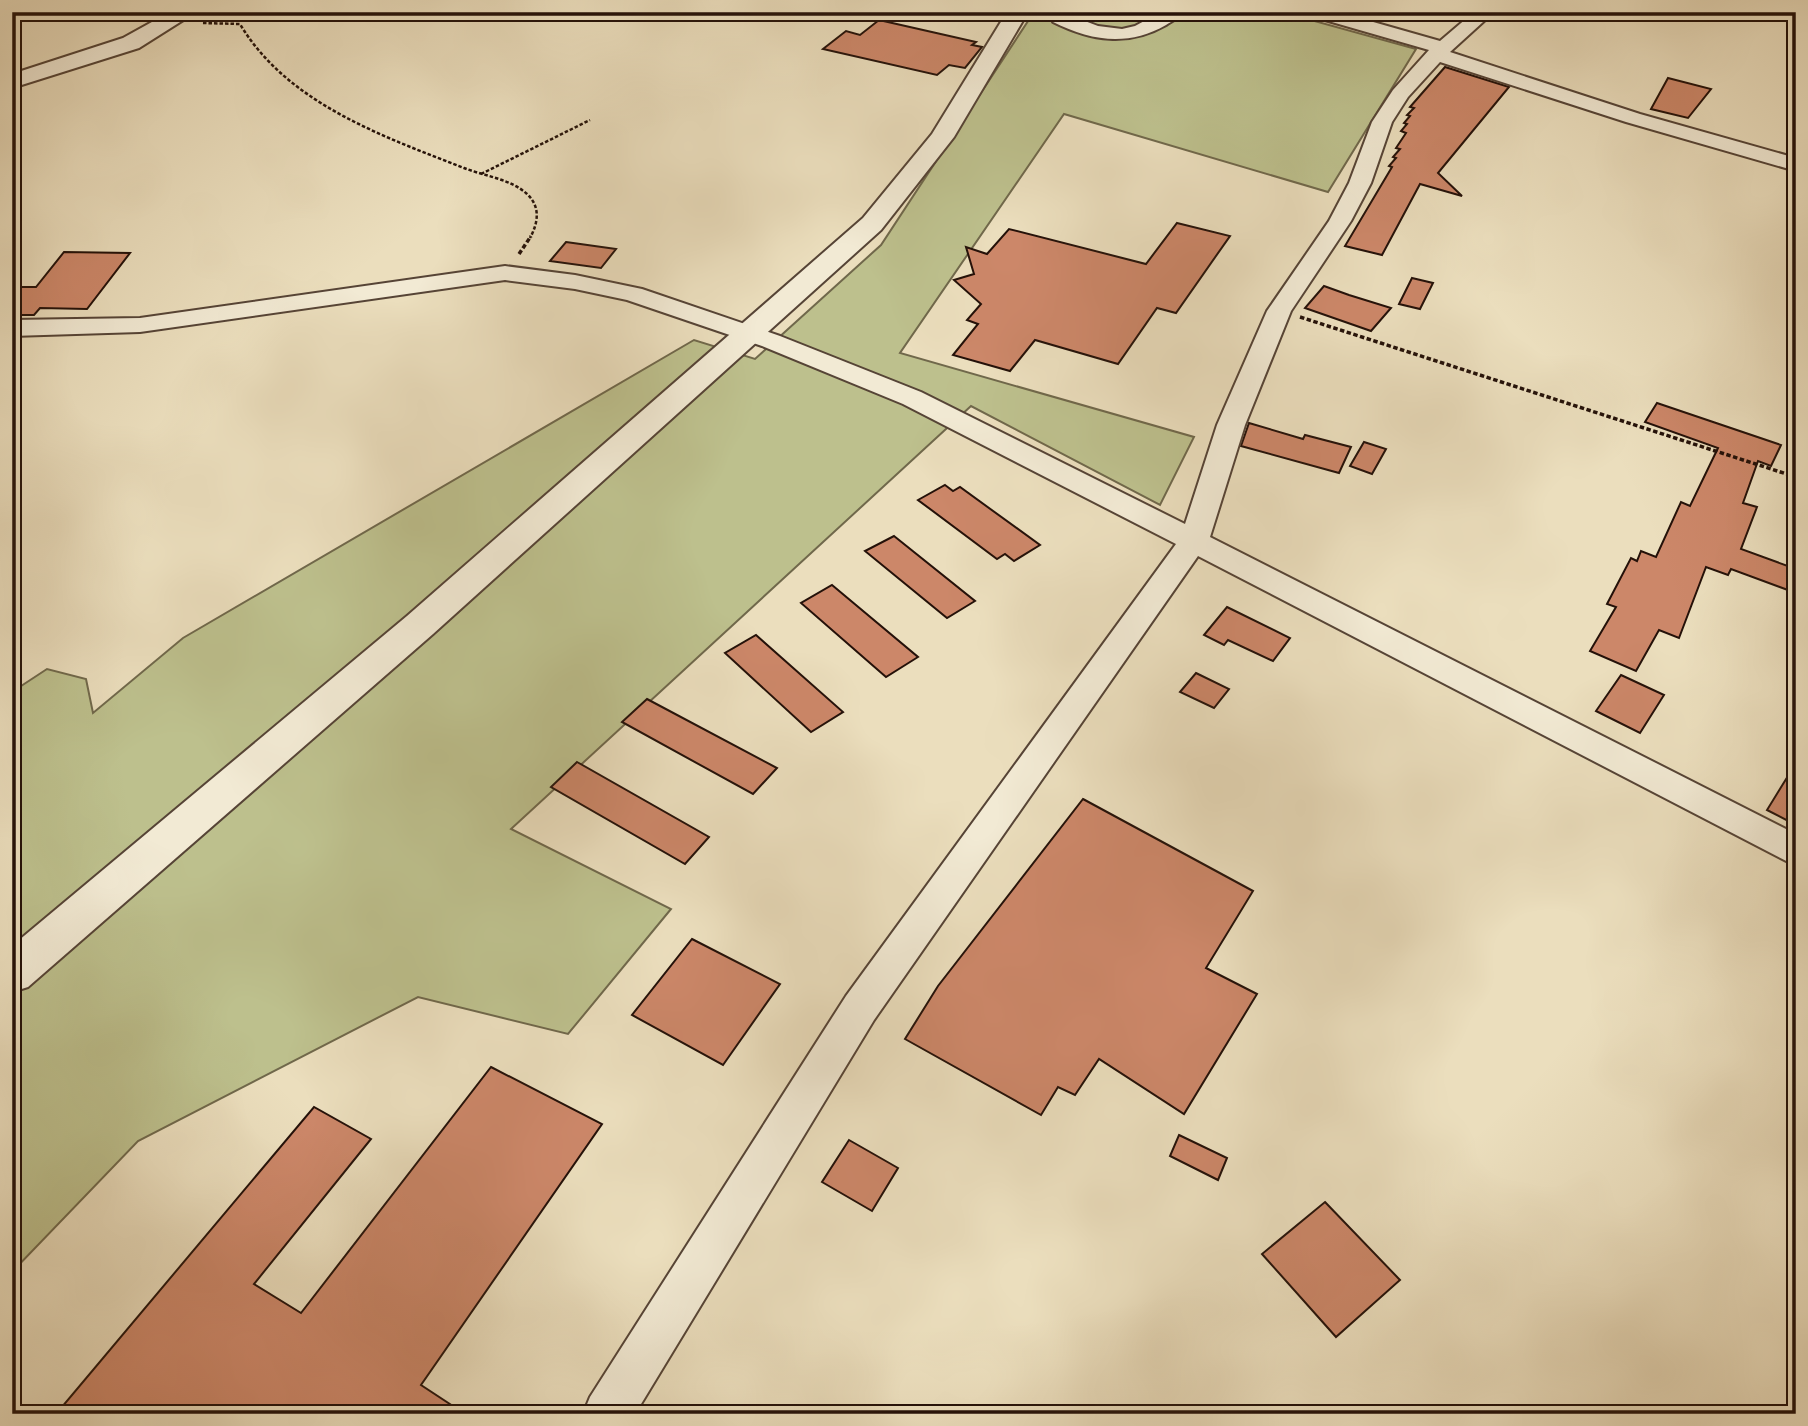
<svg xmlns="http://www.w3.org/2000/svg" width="1808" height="1426" font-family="'EB Garamond',serif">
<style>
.green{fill:#bdc08d;stroke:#70684b;stroke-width:2}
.building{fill:#cc8769;stroke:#241109;stroke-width:2}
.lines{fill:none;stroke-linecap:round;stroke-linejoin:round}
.minor-casing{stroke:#564436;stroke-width:4}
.tertiary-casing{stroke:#564436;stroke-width:4}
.path-far1{stroke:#241109;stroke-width:2.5;stroke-dasharray:3.5 2;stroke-linecap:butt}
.path{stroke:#241109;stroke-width:3.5;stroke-dasharray:4.5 2.5;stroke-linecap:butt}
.minor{fill:#f2ead4;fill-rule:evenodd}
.tertiary{fill:#f2ead4;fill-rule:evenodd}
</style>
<rect width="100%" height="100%" fill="#ebdebd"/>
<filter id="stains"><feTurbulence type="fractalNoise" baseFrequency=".00286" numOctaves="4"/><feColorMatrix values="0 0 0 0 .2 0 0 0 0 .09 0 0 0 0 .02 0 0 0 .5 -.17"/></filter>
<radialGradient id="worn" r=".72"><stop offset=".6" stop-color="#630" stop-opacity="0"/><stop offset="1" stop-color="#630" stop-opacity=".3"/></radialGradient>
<path class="green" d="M1034,12H1282L1416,49L1328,192L1064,114L900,353L1194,437L1160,505L971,406L511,829L671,909L568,1034L418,997L138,1141L12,1272V692L47,669L86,679L93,713L183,638L694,340L755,359L881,245Z"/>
<g class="building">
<path d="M879,20L976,42L972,45L982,47L965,68L949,65L937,75L823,49L846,31L860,35Z"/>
<path d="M1445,67L1509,87L1438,173L1462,196L1420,184L1382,255L1345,246L1392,167L1389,166L1396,158L1393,157L1400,149L1396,148L1406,133L1401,131L1407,124L1404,123L1410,116L1407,115L1414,108L1410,107Z"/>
<path d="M1668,78L1711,89L1688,118L1651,109Z"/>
<path d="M1177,223L1230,236L1176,313L1157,308L1118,364L1035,340L1010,371L953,355L978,324L967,320L981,304L954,280L974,274L966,247L987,254L1009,229L1146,264Z"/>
<path d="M566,242L616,249L601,268L550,261Z"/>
<path d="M64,252L130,253L87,309L40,308L34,315H12V287H36Z"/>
<path d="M1412,278L1433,283L1420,309L1399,304Z"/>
<path d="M1324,286L1349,295L1391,308L1371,331L1305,308Z"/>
<path d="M1657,403L1781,445L1771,466L1758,461L1743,503L1757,507L1741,549L1796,569V593L1731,569L1728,575L1706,567L1679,638L1659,630L1636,671L1590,651L1616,607L1607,604L1631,558L1637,561L1641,551L1656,557L1681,502L1690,506L1718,448L1645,422Z"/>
<path d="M1249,423L1303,439L1305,435L1351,447L1339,473L1241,446Z"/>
<path d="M1364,442L1386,449L1372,474L1350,466Z"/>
<path d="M945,485L953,491L960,487L1040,545L1014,561L1005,554L997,559L918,500Z"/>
<path d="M894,536L975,601L947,618L865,551Z"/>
<path d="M832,585L918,657L886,677L801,603Z"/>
<path d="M1227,607L1290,638L1273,661L1228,640L1224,645L1204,635Z"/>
<path d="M756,635L843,712L811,732L725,653Z"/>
<path d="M1196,673L1229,689L1214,708L1180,692Z"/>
<path d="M1621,675L1664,695L1640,733L1596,711Z"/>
<path d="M647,699L777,768L753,794L622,722Z"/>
<path d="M577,762L709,837L685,864L551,787Z"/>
<path d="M1796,763V825L1767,810Z"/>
<path d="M1083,799L1253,891L1206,968L1257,994L1184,1114L1099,1059L1075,1095L1058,1087L1041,1115L905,1039L938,986Z"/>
<path d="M692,939L780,984L723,1065L632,1015Z"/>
<path d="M491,1067L602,1124L421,1385L465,1414H56L314,1107L371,1139L254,1284L301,1313Z"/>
<path d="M1179,1135L1227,1158L1218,1180L1170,1156Z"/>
<path d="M849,1140L898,1168L872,1211L822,1182Z"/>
<path d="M1325,1202L1400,1280L1336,1337L1262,1254Z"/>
</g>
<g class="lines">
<defs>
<g id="minor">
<path d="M1050,12H1068L1069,15L1098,26L1122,29L1135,26L1161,12H1184C1179,18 1172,21 1166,25C1128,47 1091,41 1053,22Z"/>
<path d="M1308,12H1338L1440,41L1474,12H1494L1450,52L1640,114L1796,158V171L1626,122L1440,62L1408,97L1392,122L1371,183L1351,221L1291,311L1245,425L1210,537L1796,834V866L1198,556L874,1020L635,1414H583L590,1397L846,996L1176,544L903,404L762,346L627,300L575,289L505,280L140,332L12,336V320L140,318L505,266L575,275L642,289L780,336L921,392L1185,524L1217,425L1267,311L1329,221L1349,183L1372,122L1393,90L1429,50L1311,16Z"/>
</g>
<g id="tertiary">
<path d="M170,12H196L139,48L12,88V74L123,38Z"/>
<path d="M1007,12H1028L954,137L881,230L433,634L28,987L12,992V946L407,616L863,218L932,134Z"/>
</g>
</defs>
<use href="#minor" class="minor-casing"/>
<use href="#tertiary" class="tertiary-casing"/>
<g class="path-far1">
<path d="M203,23L240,24C287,103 382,136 464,168C484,176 511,179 527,194C541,207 538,223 530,238"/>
<path d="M481,174L590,120"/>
</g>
<g class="path">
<path d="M519,254L531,236"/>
<path d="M1300,317L1796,477"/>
</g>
<use href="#minor" class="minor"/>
<use href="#tertiary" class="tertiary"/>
</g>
<rect width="1808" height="1426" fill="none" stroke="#ebdebd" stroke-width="42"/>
<rect x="14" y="14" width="1780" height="1398" fill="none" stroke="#241109" stroke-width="3.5"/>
<rect x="21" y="21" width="1766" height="1384" fill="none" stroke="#241109" stroke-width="2"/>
<rect width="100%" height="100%" filter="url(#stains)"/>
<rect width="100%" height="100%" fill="url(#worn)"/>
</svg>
